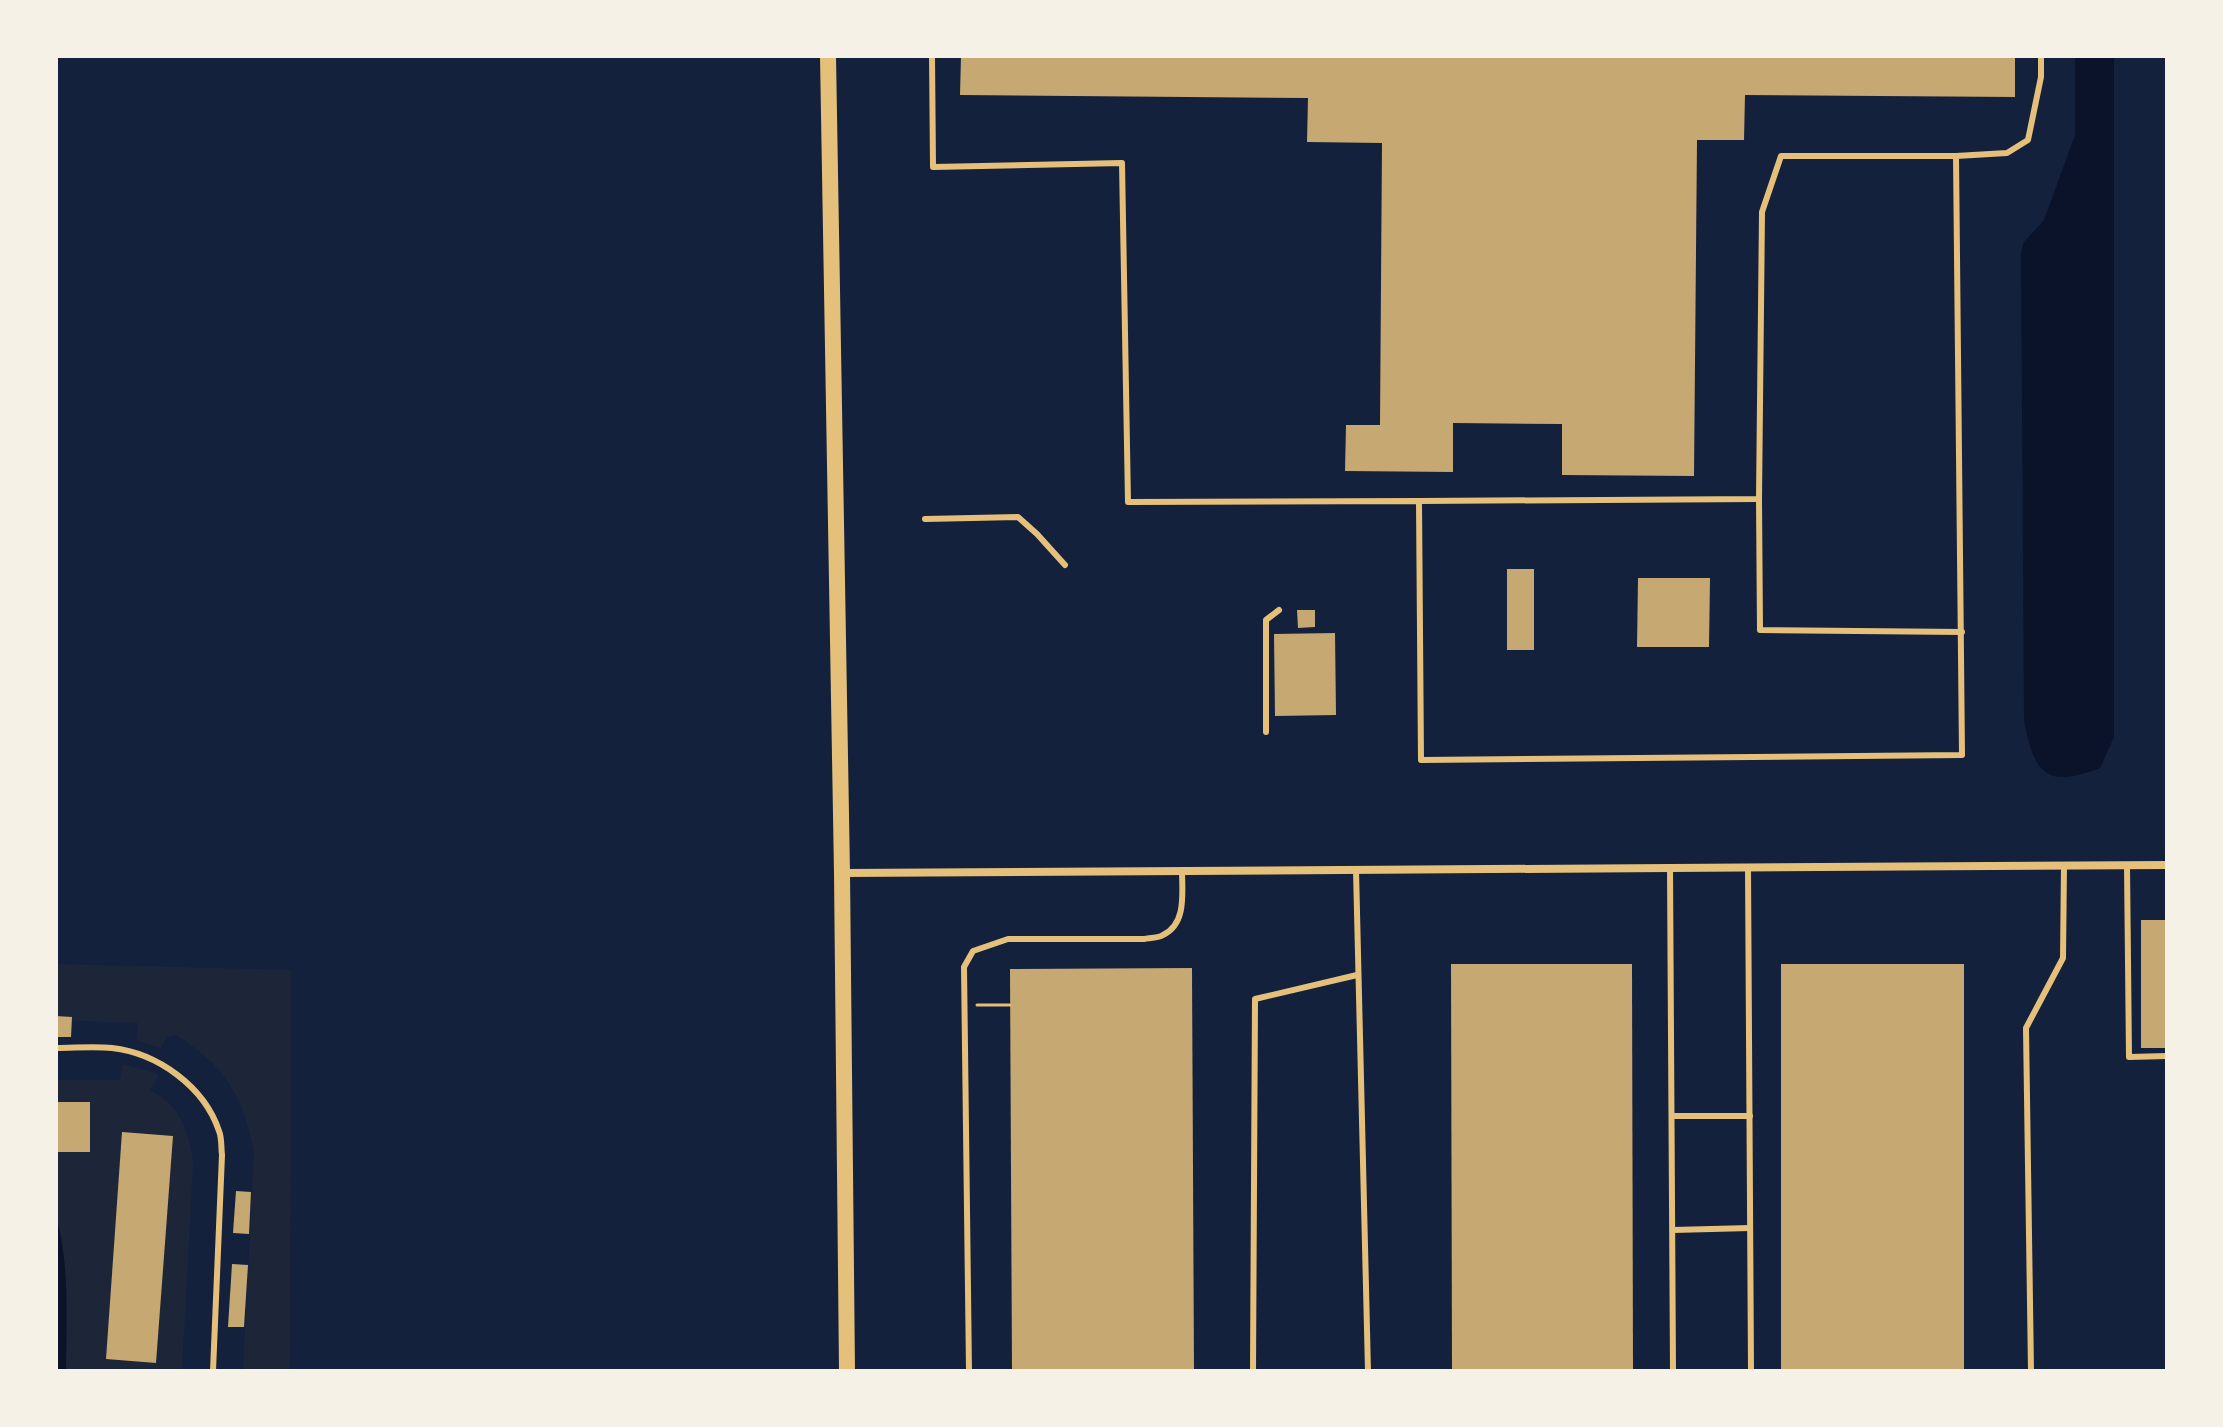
<svg xmlns="http://www.w3.org/2000/svg" width="2223" height="1427" font-family="Rubik,sans-serif">
<style>
.green{fill:#1d2539}
.water{fill:#0b132b}
.building{fill:#c6a872}
.lines{fill:none;stroke-linecap:round;stroke-linejoin:round}
.path{stroke:#e5c07b;stroke-width:3}
.service{stroke:#e5c07b;stroke-width:6}
.minor{stroke:#e5c07b;stroke-width:8}
.secondary{stroke:#e5c07b;stroke-width:16}
</style>
<rect width="100%" height="100%" fill="#14213d"/>
<g class="green">
<path d="M56,964L291,970L290,1371H243L254,1152C242,1094 227,1068 176,1035L167,1037L161,1048L136,1040L138,1023L56,1020Z"/>
<path d="M123,1064L156,1073L158,1077L150,1090C180,1105 190,1132 193,1164L182,1371H66C66,1326 70,1261 56,1218V1080H120Z"/>
</g>
<g class="water">
<path d="M2075,56H2114V737L2100,768C2046,789 2034,774 2024,720L2021,254L2023,243L2044,220L2075,135Z"/>
<path d="M56,1218C70,1261 66,1326 66,1371H56Z"/>
</g>
<g class="building">
<path d="M961,56H2015V97L1745,95L1744,140H1697L1694,476L1562,475V424L1453,423V472L1345,471L1346,425H1380L1382,143L1307,142L1308,98L960,95Z"/>
<rect x="1507" y="569" width="27" height="81"/>
<path d="M1638,578H1710L1709,647H1637Z"/>
<path d="M1297,610H1315V627L1298,628Z"/>
<path d="M1335,633L1336,715L1275,716L1274,634Z"/>
<rect x="2141" y="920" width="26" height="128"/>
<path d="M1451,964H1632L1633,1371H1452Z"/>
<rect x="1781" y="964" width="183" height="407"/>
<path d="M1192,968L1194,1371H1012L1010,969Z"/>
<path d="M56,1016L72,1017L71,1037H56Z"/>
<rect x="56" y="1102" width="34" height="50"/>
<path d="M122,1132L173,1136L156,1363L106,1359Z"/>
<path d="M236,1191L251,1192L249,1234L233,1233Z"/>
<path d="M232,1264L248,1265L244,1327H228Z"/>
</g>
<g class="lines">
<path class="path" d="M977,1005H1010"/>
<g class="service">
<path d="M932,56L933,167L1122,163L1128,502L1419,501L1421,760L1962,755L1956,156L2007,153L2028,140L2041,77V56"/>
<path d="M1759,499L1760,630L1962,632"/>
<path d="M1419,501L1759,499L1762,212L1781,156H1956"/>
<path d="M925,519L1018,517L1037,534L1065,565"/>
<path d="M1266,732V620L1279,610"/>
<path d="M2127,865L2129,1057L2167,1056"/>
<path d="M1670,867L1673,1371"/>
<path d="M1748,867L1751,1371"/>
<path d="M1356,870L1368,1371"/>
<path d="M56,1048C74,1048 94,1046 112,1048C157,1053 204,1086 219,1131C222,1138 221,1148 222,1155L213,1371"/>
<path d="M1672,1116H1750"/>
<path d="M1673,1230L1750,1228"/>
<path d="M969,1371L964,967L973,951L1008,939H1144C1150,938 1158,938 1163,935C1187,924 1182,892 1182,870"/>
<path d="M1253,1371L1255,999L1357,975"/>
<path d="M2031,1371L2026,1028L2063,958L2064,866"/>
</g>
<path class="minor" d="M843,873L2167,865"/>
<path class="secondary" d="M828,56L842,873L847,1371"/>
</g>
<rect width="2223" height="1427" fill="none" stroke="#f6f1e7" stroke-width="116"/>
</svg>
